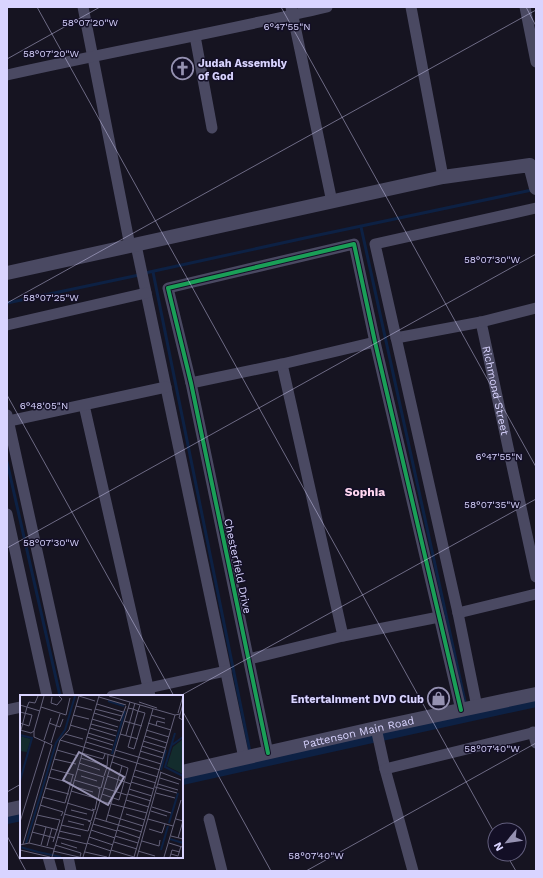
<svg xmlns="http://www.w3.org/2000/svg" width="543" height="878" font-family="'Work Sans',sans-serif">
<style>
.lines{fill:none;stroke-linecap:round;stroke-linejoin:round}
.stream{stroke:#0d2144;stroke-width:3}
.canal{stroke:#0d2144;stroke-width:10}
.minor{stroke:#4a4962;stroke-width:11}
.tertiary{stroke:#4a4962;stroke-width:14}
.cycleway-casing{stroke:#130f26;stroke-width:6}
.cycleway{stroke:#1a9f57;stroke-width:4}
.ticks{fill:none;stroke:#d9d4ff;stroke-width:1;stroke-opacity:0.45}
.labels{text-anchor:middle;stroke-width:3;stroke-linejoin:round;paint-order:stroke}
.poi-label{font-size:11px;font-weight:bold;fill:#d9d4ff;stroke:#130f26;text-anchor:start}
.street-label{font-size:11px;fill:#d9d4ff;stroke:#130f26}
.neighbourhood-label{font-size:12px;font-weight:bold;fill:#ffd6f0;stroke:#130f26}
.inset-river{fill:none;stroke:#0d2144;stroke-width:2}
.inset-road{fill:none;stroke:#64617a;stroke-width:1}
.view{fill:#9591b1;fill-opacity:0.15;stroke:#9591b1;stroke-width:2}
.inset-edge{fill:none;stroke:#d9d4ff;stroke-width:2}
.ticks-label{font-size:10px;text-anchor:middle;fill:#d9d4ff;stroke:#130f26;stroke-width:3;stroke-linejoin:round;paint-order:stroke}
</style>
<rect width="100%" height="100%" fill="#161421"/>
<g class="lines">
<g class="stream">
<path d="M361,227L466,706"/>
<path d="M153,272L250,752"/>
<path d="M145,273L314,236L532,190"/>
<path d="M7,303L139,275"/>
<path d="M7,462L60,696"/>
</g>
<g class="canal">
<path d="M182,780L536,702"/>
<path d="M7,819L21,816"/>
</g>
<g class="minor">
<path d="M83,7L130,246"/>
<path d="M291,7L332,202"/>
<path d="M411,7L443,177"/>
<path d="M525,7L536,62"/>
<path d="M195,36L212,128"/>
<path d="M7,75C113,51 221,32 327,7"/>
<path d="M136,245L244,758"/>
<path id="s1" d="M481,322L536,577"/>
<path d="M7,325L146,293"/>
<path d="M396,338L481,322L536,308"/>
<path d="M282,364L343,636"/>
<path d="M191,383L282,364L375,342"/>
<path d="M84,405L150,696"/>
<path d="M7,415L69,696"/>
<path d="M9,421L166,387"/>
<path d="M7,514L47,696"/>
<path d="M458,613L536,594"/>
<path d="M249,659L343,636L439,617"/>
<path d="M112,696L226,671"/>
<path d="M477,707L458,613L375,244L536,208"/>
<path d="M7,710L21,707"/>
<path d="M376,728L385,769L413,871"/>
<path d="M533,732L536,743"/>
<path d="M268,753L191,383L168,288L354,244L375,342L461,710"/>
<path d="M385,769L536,732"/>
<path d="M209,819L222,871"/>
<path d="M48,857L52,871"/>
<path d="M68,857L71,871"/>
</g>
<g class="tertiary">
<path d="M7,273L443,177L530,165L536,188"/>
<path id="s2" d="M182,772L376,728L536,694"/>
<path d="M7,810L21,807"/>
</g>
<defs>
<path id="cycleway" d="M268,753L191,383L168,288L354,244L375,342L461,710"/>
</defs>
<use href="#cycleway" class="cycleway-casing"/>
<use href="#cycleway" class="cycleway"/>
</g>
<path class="ticks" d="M37,7L495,834M281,7L536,467M526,7L536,26M7,59L100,7M7,303L536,10M7,395L174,696M7,548L536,254M180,696L536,499M182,710L271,871M7,792L21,784M7,836L26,871M506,854L516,871M306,871L536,743"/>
<defs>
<symbol id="church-ring" viewBox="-11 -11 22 22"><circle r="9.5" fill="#130f26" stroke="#9591b1" stroke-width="1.5"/><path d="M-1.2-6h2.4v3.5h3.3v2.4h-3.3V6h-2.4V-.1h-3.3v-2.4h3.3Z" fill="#9591b1"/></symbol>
<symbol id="shop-ring" viewBox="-11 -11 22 22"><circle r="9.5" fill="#130f26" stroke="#9591b1" stroke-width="1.5"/><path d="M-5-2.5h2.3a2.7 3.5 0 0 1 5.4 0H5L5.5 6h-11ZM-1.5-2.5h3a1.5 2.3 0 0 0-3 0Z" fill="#9591b1"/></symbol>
</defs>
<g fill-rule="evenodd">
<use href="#church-ring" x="170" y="56" width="25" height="25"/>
<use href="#shop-ring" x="426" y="686" width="25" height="25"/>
</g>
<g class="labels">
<g class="poi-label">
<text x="198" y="67">Judah Assembly<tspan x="198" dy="13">of God</tspan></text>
<text x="424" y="703" text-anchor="end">Entertainment DVD Club</text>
</g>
<g class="street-label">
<text dy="4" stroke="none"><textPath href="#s1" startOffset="70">Richmond Street</textPath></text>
<text transform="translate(238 566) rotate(78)" y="4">Chesterfield Drive</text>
<text dy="4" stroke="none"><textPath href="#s2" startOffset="181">Pattenson Main Road</textPath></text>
</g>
<g class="neighbourhood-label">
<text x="365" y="496">Sophia</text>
</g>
</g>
<g transform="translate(20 695)">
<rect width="163" height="163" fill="#161421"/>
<path d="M0,41L11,44L7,57L0,56ZM163,44V79L147,71L153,52Z" fill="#132c2d"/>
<path class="inset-river" d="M88,6L104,11M155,38L145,72L163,81M0,40L12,43L0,86M152,50L163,42M92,59L105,16M141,75L146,55M149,128L158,98M150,144L163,148M6,148L36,48L45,35L55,1M0,152L18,157M141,155L148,131M18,157L41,162"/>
<path class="inset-road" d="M59,1L75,6M89,1L155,20M32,2L31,8L37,10L42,4L39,1M79,2L106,10M119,7L137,13M77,9L103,17M163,9L159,23L163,25M0,10L20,16M56,11L72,15M7,12L9,7L15,8L18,1M21,12L46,20L50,3M108,13L113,14L118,16L125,18L114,54L108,52L118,16L120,10M75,14L102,21M0,17L12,20L9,31L0,28M74,18L100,26L106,11M158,18L163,1M53,20L69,24M131,20L145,24M72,24L98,32M104,26L122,31M29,28L40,32L43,24M128,28L151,35M71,29L97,36M50,30L67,35M136,31L137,26L145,28M70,33L96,41M0,35L11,38L14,36L24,1M1,35L7,12M126,35L149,42M68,38L94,46M45,39L63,44M100,39L118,44M106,40L115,8M125,41L147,48M67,42L93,50M24,45L31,23M40,45L140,75M123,46L146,53M66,47L92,55M31,48L40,19M122,51L144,58M37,55L58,61M95,55L141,69M120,56L143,63M62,58L83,64L85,59M61,63L87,71L88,60M34,64L56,69M59,68L80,75M84,71L87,72L84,81M31,74L54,80M115,75L138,82M140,77L161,85M61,81L77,86M87,81L111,89M113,81L136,88M28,82L51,88M140,83L159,89M54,85L81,93L84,82L57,74M111,87L134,94M138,89L158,95M52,91L73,97M135,92L157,98M25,93L49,99M84,93L107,100M109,94L132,101M51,96L78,104M136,98L155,103M82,99L99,105L108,73L92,67M108,99L131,106M22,102L45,108L53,80M78,104L80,94L78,93M106,105L129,112M80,106L127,118M20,110L43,117L41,121M132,112L151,118M72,114L75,115L77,105M51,115L67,119M131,116L147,121M44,119L71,126L74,116L47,108M106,119L125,125M17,120L40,125L33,147M88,120L123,131M75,123L122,137M128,124L153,131M156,124L163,126L158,143M48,126L64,130M86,126L102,71M0,127L25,46M15,129L38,135M73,129L97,136M41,130L68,136L71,127L68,126M129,134L142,138L145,129M71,135L95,143M97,135L120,143M39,136L61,141M12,137L35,143M95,141L118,148M151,141L163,144M37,142L67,149M69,142L93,150M122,146L139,151L140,145M94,147L117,154M9,148L40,45L49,35L59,1M41,148L57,153M67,148L91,156M149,148L162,152M3,149L32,50L14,42V36M0,150L9,148L34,154M21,150L26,132M35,150L61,158L60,162M27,151L32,133M0,155L30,162M91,155L114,162M33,156L59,162M118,156L135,161M65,157L87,162M151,159L158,161L161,151M32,162L79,1M63,162L110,7M89,162L133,14M114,162L155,20L160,19M117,162L141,77M144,162L161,105M150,162L152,155L160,157"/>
<path class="view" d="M59,57L104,82L88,110L43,85Z"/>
<rect width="163" height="163" class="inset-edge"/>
</g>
<g class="ticks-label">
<text x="90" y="26">58°07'20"W</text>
<text x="287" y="30">6°47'55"N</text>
<text x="51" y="57">58°07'20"W</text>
<text x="492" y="263">58°07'30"W</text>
<text x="51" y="301">58°07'25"W</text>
<text x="44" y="409">6°48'05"N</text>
<text x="499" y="460">6°47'55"N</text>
<text x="492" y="508">58°07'35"W</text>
<text x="51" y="546">58°07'30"W</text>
<text x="492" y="752">58°07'40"W</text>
<text x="316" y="859">58°07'40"W</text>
</g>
<rect width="543" height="878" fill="none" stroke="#d9d4ff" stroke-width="16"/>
<g transform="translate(507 842) rotate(241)"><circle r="19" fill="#130f26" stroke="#625e7d"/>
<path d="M0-3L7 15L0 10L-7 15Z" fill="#9591b1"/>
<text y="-6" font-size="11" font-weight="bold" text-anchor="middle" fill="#d9d4ff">N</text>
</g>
</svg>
